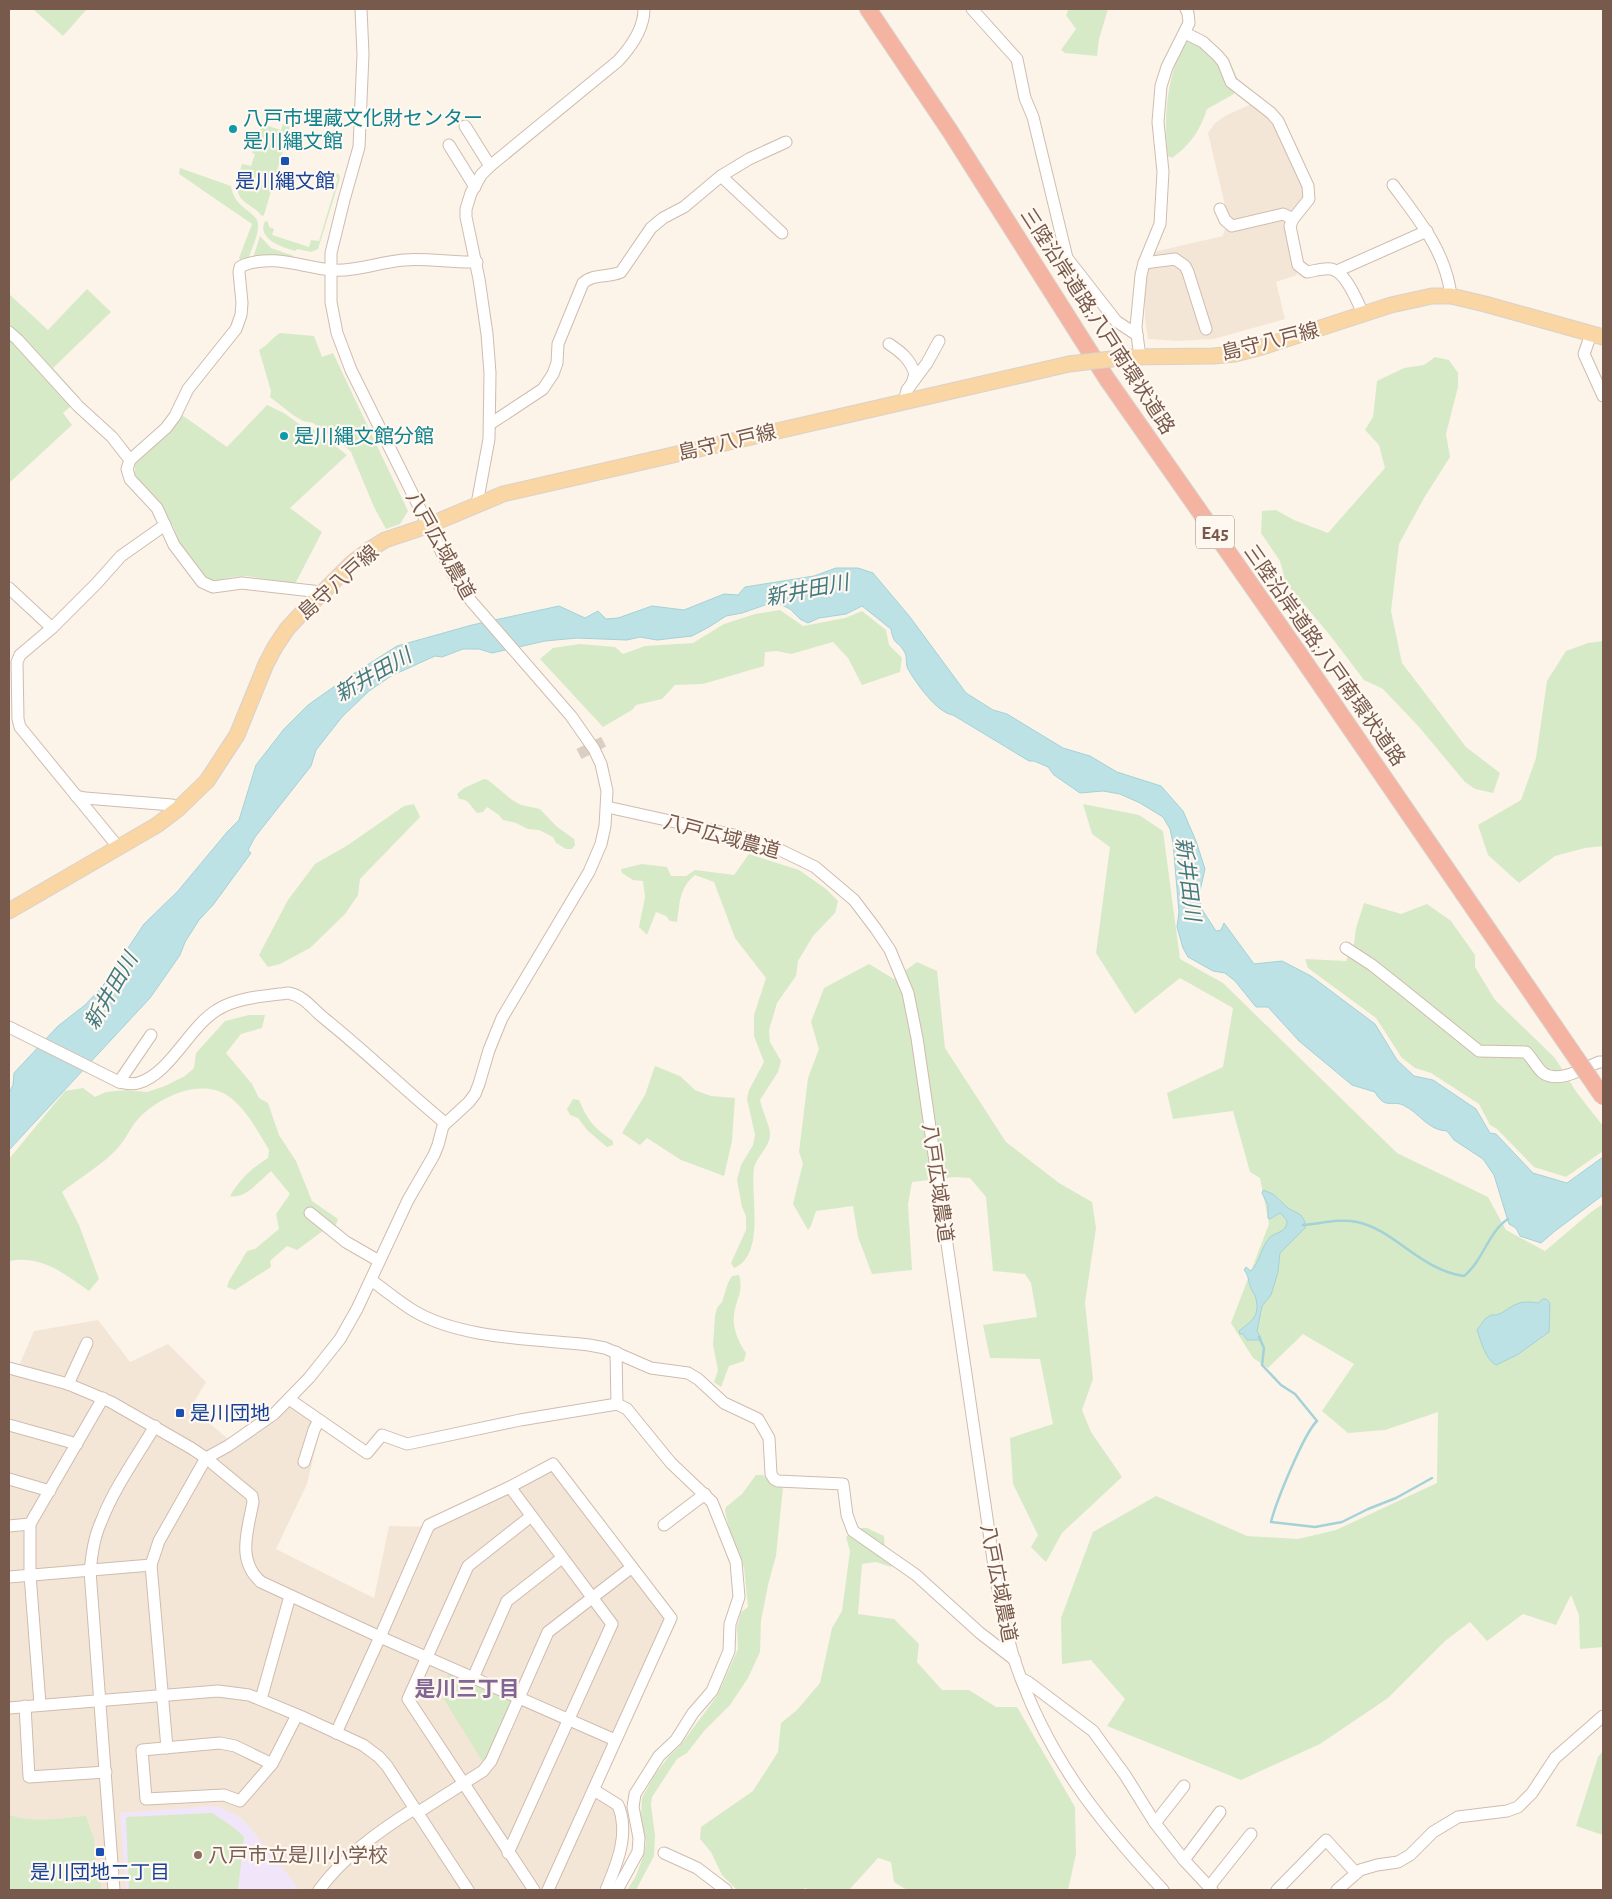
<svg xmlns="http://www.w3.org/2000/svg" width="1612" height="1899" font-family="'Alegreya Sans','Noto Sans JP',sans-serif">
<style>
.residential{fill:#f4e6d7}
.education{fill:#f1e5f9}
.green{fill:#d7eac7}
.water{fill:#bde2e6;stroke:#a3d2d8}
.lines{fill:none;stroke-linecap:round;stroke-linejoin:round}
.stream{stroke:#a3d2d8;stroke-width:2.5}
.minor-tunnel{stroke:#dbcec2;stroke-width:11;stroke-dasharray:11 5.5;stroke-linecap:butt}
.minor-casing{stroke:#cfbcae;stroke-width:13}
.major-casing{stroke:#d9d1cd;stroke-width:17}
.highway-casing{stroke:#d9d1cd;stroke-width:18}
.minor{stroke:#fff;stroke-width:11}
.major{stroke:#f9d6a3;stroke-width:15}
.highway{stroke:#f5b4a1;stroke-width:16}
.major-bridge-casing{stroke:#d9d1cd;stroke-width:17;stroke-linecap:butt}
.highway-bridge-casing{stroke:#d9d1cd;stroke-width:18;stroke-linecap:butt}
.major-bridge{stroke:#f9d6a3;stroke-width:15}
.highway-bridge{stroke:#f5b4a1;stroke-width:16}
.culture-dot{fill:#0f9aa8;stroke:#fff8f0;stroke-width:2}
.transit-dot{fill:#1a4fb4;stroke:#fff8f0;stroke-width:2}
.education-dot{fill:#8d6e63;stroke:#fff8f0;stroke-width:2}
.labels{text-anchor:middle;stroke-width:4.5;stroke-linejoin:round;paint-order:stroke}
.shield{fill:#fff8f0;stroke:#a0897d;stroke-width:1}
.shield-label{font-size:19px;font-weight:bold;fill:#775a4c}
.culture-label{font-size:20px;fill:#0d838f;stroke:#fff8f0;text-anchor:start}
.transit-label{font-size:20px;fill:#164399;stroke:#fff8f0}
.street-label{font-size:20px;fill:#775a4c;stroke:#fff8f0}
.education-label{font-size:20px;fill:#785e54;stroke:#fff8f0;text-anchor:start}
.water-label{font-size:21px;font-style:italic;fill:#437b83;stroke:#fff8f0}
.neighbourhood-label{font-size:21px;font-weight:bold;fill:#816593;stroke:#fff8f0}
</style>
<rect width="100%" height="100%" fill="#fcf4e9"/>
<g class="residential">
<path d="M1251,104L1274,122L1304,185L1305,193L1285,222L1284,226L1297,275L1276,282L1285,319L1214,339L1178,341L1148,339L1145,320V281L1153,252L1223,236L1228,218L1208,133L1215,123L1225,116Z"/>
<path d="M98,1320L130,1362L168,1344L206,1382L191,1407L237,1447L277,1420L290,1406L321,1426L307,1484L276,1549L374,1598L389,1526L433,1527L553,1469L667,1620L591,1792L614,1807L617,1830L616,1852L601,1890H9V1373L15,1375L34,1331Z"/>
</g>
<path class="education" d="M210,1806L220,1807L241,1818L249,1826L300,1890H126L120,1813Z"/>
<g class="green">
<path d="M33,9H87L63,36Z"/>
<path d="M1069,9H1108L1099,39L1097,56L1065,53L1061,50L1076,29L1066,15Z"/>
<path d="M1187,37L1213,43L1229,60L1238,80L1234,94L1207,109C1200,131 1190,145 1172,158L1168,156C1163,116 1167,74 1187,37Z"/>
<path d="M262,124L281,130L283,124L290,127L264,215L262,216C257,210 252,207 246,203C232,193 238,178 242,164L251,166L255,154L252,153Z"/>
<path d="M180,168L231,186C234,209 257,211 258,224C259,234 252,248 248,259L240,260L239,258L252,224L179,174Z"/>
<path d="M333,174H339L340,178L318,249L311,252L297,249L296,251C283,248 256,239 265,221L268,222L269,227L274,229L272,235L309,247L311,240L319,241L338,178L333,176Z"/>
<path d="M260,236L271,248L294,256L293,258H253Z"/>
<path d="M87,289L111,312L53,368L80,398L63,413L72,425L9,483V294L48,330Z"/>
<path d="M280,333L314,336L322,357L333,353L408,511L400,524L386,529L374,507L351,452L347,448L313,423L303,421L293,415L270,397L271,391L259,350C268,345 272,338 280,333Z"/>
<path d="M1435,357L1449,360L1458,373V387L1446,434L1450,457L1424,498L1399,544L1391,611L1402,663L1466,747L1500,773L1493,793L1475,789L1465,782L1419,727L1383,689L1364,680L1329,634L1286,583L1280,561L1261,533L1262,511L1276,510L1294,520L1328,533L1385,468L1379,445L1365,430L1373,417L1377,381L1404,368L1424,365Z"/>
<path d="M267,405L284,413L299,424L312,428L347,455L290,508L322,532L295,584L247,576L233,577L218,580L212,581L206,577L179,542L173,526L160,506L135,475V464L169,432L182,415L227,447Z"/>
<path d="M780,610L803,626L845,618L862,611L886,630L889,645L902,658L900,672L862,685L848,658L833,642L791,654L777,651L765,652L764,666L703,684L675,685L662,699L636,705L632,710L603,727L540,659L553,648L580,644L615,647L623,654L645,646L693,643L724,624L755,614Z"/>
<path d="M1603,641V846L1585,848L1555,856L1519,883L1488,855L1478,825L1521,800L1536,758L1547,681L1566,651L1588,643Z"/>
<path d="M484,779L488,780L512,800L521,805L540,809L556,826L574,839L575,845L572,849H566L556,843L553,837L539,830L528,829L516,823L503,820L499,815L487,807L483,812L477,813C470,806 469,799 459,799L457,794L464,788Z"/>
<path d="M414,804L420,817L360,879L358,895L345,914L310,948L280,964L268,967L259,955L288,900L315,864L348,845L404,806Z"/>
<path d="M1083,804L1139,815L1163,831L1180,959L1223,983L1397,1153L1488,1197L1506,1230L1545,1251L1591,1212L1603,1204V1647L1580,1649L1579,1615L1571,1595L1556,1625L1523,1614L1487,1641L1470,1622L1445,1641L1388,1698L1320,1744L1241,1780L1107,1726L1125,1699L1091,1660L1062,1664L1061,1618L1093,1532L1156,1496L1247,1536L1298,1539L1336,1530L1437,1483L1438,1412L1385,1430L1348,1433L1322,1411L1354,1364L1303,1334L1268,1368L1253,1358L1231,1323L1269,1224L1260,1178L1250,1172L1233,1111L1173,1119L1167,1093L1223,1067L1233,1008L1180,978L1135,1014L1096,953L1110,847L1092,834Z"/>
<path d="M749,854L799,870L826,889L838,901L835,913L813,936L798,961L796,976L777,1003L769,1030L770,1042L781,1061L778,1072L760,1100C762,1110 769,1124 770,1133C771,1146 757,1156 754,1168C750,1195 766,1255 734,1268L731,1263L746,1230V1216L742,1207L737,1180L741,1165L753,1145L755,1135L747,1099L749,1090L764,1062L754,1036V1015L766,978L735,938L714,882L695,875C679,888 680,903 677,922L670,921L666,916L656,912L647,935L639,927L645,897L643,881L633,880L622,873L621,869L642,864L667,867L671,876H686L695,870L734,875Z"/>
<path d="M1364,903L1401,914L1427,904L1451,921L1475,955V967L1495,1000L1555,1058L1577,1093L1603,1126V1151L1566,1177L1534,1167L1497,1129L1490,1125L1479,1104L1431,1073L1415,1068L1402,1058L1376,1018L1308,968L1305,959L1346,961L1354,944L1356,928Z"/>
<path d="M917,962L937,971L945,1048L1006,1142L1059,1183L1092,1202L1096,1228L1085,1303L1093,1379L1082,1410L1091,1432L1122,1477L1062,1533L1046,1562L1031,1547L1038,1535L1013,1484L1010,1438L1053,1424L1040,1359L990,1358L983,1325L1037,1317L1031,1283L1025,1274L993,1271L986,1197L970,1178L954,1177L912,1182L908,1204L912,1270L872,1274L858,1237L853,1206L816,1211L811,1226L808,1230L793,1204L803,1163L799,1152L808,1078L819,1049L811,1022L824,988L869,964L894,979Z"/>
<path d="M249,1015H265L262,1028L241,1034L226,1053L252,1084L259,1098L268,1103L279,1135L296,1161L312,1201L338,1219L335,1227L323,1231L297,1250L287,1246L270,1261L271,1267L235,1290L227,1287L229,1281L247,1251L255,1249L279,1229L276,1214L290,1194L271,1171C260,1180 245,1200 230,1196C240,1179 252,1168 268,1158L269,1150C258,1132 246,1108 228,1096C201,1078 162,1096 141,1116C131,1125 126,1140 116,1150C103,1164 78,1179 62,1192L79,1225L99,1279L89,1291C63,1273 42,1255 9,1261V1159L65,1091L83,1088L95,1097L106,1092L126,1090L147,1092L165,1086L185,1076L194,1068L196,1053L225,1021Z"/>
<path d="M655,1066L680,1076L695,1090L711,1096L735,1098L732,1141L724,1176L681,1160L647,1138L640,1145L622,1133L645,1095Z"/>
<path d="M573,1099L579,1100C588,1121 594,1128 613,1141V1145L607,1147L587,1130L578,1118L570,1115L567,1109Z"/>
<path d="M739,1275C744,1292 736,1299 734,1315C732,1328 739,1343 746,1353L744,1361L729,1366L721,1387L714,1382L718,1370L713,1345L715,1316L717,1308L722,1302L728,1283L732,1276Z"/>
<path d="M756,1475H763L773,1485L783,1487L776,1556L768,1585L761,1621L760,1652L748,1678L730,1705L704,1731L687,1753L677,1759L652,1797L651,1805L655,1836L654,1856L636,1890H627L636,1876L644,1854L646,1843L641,1817L642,1798L654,1776L669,1756L679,1747L717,1696L738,1649L737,1627L741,1612L748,1607L744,1568L732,1540L725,1511L726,1507L742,1494Z"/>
<path d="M857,1528H867L884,1536L885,1550L895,1563L891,1567L876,1562L862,1564L858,1614L894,1619L919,1644L917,1662L942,1690H969L996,1707H1017L1075,1807L1076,1854L1068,1890H907L894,1882L891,1862L878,1858L849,1890H810L805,1888L803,1890H737L722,1875L711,1852L700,1839L701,1827L753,1791L778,1752L781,1723L797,1710L820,1683L832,1628L842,1611L850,1551L846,1537Z"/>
<path d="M449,1672L511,1699L513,1703L484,1764L440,1693Z"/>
<path d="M1603,1751V1835L1576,1826L1598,1757Z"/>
<path d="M212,1813L233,1827L244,1837L238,1890H129L126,1817Z"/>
<path d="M9,1815C33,1823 61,1818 86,1816L94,1839L96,1867L101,1877V1890H9Z"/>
</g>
<g class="water">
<path d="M836,568H858L873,573L910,617L966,693L993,710L1007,714L1063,748L1090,756L1117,772L1161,786L1183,811L1196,841L1205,869L1199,895L1201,908L1216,931L1221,930L1224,923L1254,964L1282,961L1311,976L1375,1024L1397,1060L1414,1076L1433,1080L1476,1109L1490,1133L1496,1134L1533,1173L1567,1183L1603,1157V1195L1555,1231L1541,1243L1520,1236L1516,1228L1509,1224L1494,1175L1483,1159L1454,1140L1447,1131C1427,1130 1420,1113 1403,1105C1391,1100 1385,1110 1375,1092L1352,1085L1299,1041L1268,1007H1256L1235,981L1225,973L1213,971L1188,957L1183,948L1177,927L1179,912L1173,843L1170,829L1163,817L1140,803L1120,794L1103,791L1080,793L1054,775L1048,767L1034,761H1029L953,715C937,713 916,683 908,669C905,664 908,657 904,651C897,640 894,646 891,629L862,606L846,614L819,618L808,623L800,619L790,609L780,604L765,605L742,613L726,616L709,627L692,636L657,640L640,637L627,640L577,638L545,641L492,653L479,649H463L442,657L435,656L391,676L369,691L342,717L316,750L311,766L255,837L248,850L251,853L213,905L199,920L185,942L180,955L150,998L9,1150V1093L13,1085L14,1073L58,1026L85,1005L102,987L144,924L178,891L228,831L239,820L256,765L284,729L308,705L342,681L397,646L472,625L559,606L585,618L598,611L606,619L618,618L652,606L684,610L724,594L738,595L745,587L814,576Z"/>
<path d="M1263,1190L1273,1194L1288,1208L1301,1215L1305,1222V1228L1280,1253L1278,1272L1271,1295L1262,1306L1257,1331L1261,1338L1260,1340H1247L1243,1334H1240L1239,1331C1251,1321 1260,1317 1256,1299C1256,1295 1252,1292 1251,1288C1248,1281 1249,1276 1244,1270L1246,1267L1251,1271C1260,1262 1261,1247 1270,1237C1275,1233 1284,1232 1286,1226C1289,1220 1284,1217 1280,1213L1270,1219L1268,1218V1205L1262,1193Z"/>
<path d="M1543,1299H1546L1550,1303L1549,1332L1517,1355L1496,1365C1485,1359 1481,1341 1477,1330L1485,1319L1491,1315C1503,1316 1507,1307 1517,1304C1523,1301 1531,1302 1538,1303Z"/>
</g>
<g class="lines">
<g class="stream">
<path d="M1303,1225C1320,1224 1339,1218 1357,1222C1395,1230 1420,1270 1464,1276C1483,1261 1488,1232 1508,1219"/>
<path d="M1259,1337L1264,1348L1262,1365L1281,1385L1295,1394L1317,1421C1304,1433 1276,1502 1271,1522L1315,1527L1342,1522L1368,1509L1396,1498L1432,1478"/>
</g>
<path class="minor-tunnel" d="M579,754L605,741"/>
<defs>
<g id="minor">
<path d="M972,9L1017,59L1025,98L1033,117L1067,258L1116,321L1137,335"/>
<path d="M1185,33L1203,42L1217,55L1223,62L1231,82L1271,113L1278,121L1308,186L1309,199L1293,219L1290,226L1298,265L1307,272C1314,271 1323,268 1331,269C1345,271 1358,302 1363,314"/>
<path d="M465,126L490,166"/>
<path d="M449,145L475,187"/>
<path d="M721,176L782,233"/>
<path d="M1393,185C1419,220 1446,252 1451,296"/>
<path d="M1220,209L1225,220L1232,226L1283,214L1293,219"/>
<path d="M1144,263L1175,259L1185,266L1188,272L1206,329"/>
<path d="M1337,271L1427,231"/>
<path d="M9,332L18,340L78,406L112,437L130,460"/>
<path d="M1591,334L1584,354L1603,396"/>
<path d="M889,344C901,352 910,359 915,374L913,380"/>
<path d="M1140,357L1136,327L1141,275L1144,263L1160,224L1163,172L1158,122L1161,86L1167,67L1189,23L1188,13L1186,9"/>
<path d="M904,402L907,390L927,363L939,341"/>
<path d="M490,424L543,389L553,374L557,363L558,344L583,283C594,273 608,278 621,272L651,228L663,218L684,207L721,176L749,159L786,142"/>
<path d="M477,504L489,439L490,373L487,334L479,279L466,217V209L471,193L481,175L490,166L618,61C631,47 644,29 644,9"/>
<path d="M9,588L52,628"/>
<path d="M321,592L242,583L213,587L202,582L174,545L157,508L130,479L127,469L130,460L166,428L175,416L188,389L236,329L241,315L242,303L239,272L240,267L244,265C273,254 302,267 331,270C355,272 379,262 404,260C428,258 453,263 477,262"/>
<path d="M76,796L85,798L172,805L178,809"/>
<path d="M607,807L734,835L770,845L815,867L854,900L876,929L890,950L908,993L917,1038L996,1580C1002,1607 1006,1635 1015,1662C1047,1756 1097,1819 1163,1890"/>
<path d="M119,848L20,727L18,719L17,662L20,655L52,628L97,583L121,556L165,525"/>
<path d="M1346,948L1372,965L1401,988L1479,1051L1526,1052C1532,1058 1537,1068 1543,1073C1559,1084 1584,1068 1599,1062H1603"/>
<path d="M9,1027L119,1082C125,1083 131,1085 138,1083C170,1074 189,1027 217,1010C237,997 266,996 288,993C305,996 312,1009 325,1019C366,1052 404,1089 445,1123"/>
<path d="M119,1082L151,1035"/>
<path d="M310,1213L346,1242L379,1261"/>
<path d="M371,1280C385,1290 399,1302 414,1311C461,1339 535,1339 589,1345L605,1348L651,1368L688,1373L698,1379L724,1403L758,1419L769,1438L771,1474L774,1479L778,1481L843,1484L847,1515L853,1531L916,1575L980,1633L1015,1660"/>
<path d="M616,1352L617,1404"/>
<path d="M9,1368L68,1384L111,1402L191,1448L206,1458L252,1496L253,1502C248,1530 236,1560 261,1582L380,1637L615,1740"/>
<path d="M68,1384L87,1343"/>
<path d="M289,1399L367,1453L382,1435L407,1444L520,1420L617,1404L627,1409L671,1463L712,1502L736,1562L739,1597L730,1624L729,1651L712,1691L693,1713L676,1740L659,1756L635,1794L633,1807L639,1838L638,1852L617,1890"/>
<path d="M9,1425L77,1444"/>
<path d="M304,1462L314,1430L319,1420"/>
<path d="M9,1479L50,1491"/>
<path d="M530,1517L468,1566L408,1699L534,1890"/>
<path d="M664,1525L705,1494"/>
<path d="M9,1526L30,1524"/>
<path d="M9,1577L151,1565"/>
<path d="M473,1678L507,1601L562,1558"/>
<path d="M1022,1679L1028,1682L1093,1731L1125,1775L1155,1823L1184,1860L1212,1890"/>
<path d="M261,1699L290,1596"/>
<path d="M40,1704L30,1575V1524L103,1398"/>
<path d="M25,1706L29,1777L106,1772"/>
<path d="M9,1708L218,1691L249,1695L300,1716L363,1745L379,1757L387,1766L468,1890"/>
<path d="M336,1733L380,1637L429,1525L510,1487L553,1464L671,1618L548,1890"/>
<path d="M167,1748L151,1565L159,1541L206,1458L228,1446L274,1414L309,1378L340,1339L357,1309L408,1200L434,1155L438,1145L443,1126L469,1102L475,1094L479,1084L489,1050L502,1018L589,872L601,844L605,826L607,791L601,764L594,749L571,716L472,602L459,585L447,563L351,370L337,333L331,302V253L344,200L359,147L363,54L361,9"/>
<path d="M272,1764L235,1746L220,1743L142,1750L146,1799L224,1795L240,1801L272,1764L297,1715"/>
<path d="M594,1790L618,1805C630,1833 617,1864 606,1890"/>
<path d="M417,1813L483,1771L491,1761L548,1632L632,1567"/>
<path d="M1155,1823L1184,1786"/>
<path d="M508,1853L612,1624L510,1487"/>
<path d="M664,1853L697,1868L726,1890"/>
<path d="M1184,1860L1220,1812"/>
<path d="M1209,1887L1251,1834"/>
<path d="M114,1890L90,1571C92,1554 94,1537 101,1522C114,1488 136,1458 155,1426"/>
<path d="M319,1890C344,1856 379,1831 414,1809"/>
<path d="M1277,1890L1326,1840L1356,1873"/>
<path d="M1337,1890L1360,1870L1377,1865L1398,1862L1410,1855L1433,1832L1458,1817L1507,1811L1518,1807L1532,1793L1555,1758L1603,1716"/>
</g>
<g id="major">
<path d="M1128,357L1213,356L1235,354L1262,347L1391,305L1432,296H1451L1485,304L1603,337"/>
<path d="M9,911L157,825L178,809L207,781L237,735L266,664L275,647L287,629L299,616L352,563L369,550L385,540L427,526L503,494L1069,364"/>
</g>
<path id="highway" d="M868,9L950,131L1107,379L1298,652L1570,1049"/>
</defs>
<use href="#minor" class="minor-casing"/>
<use href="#major" class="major-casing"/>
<use href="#highway" class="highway-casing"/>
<use href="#minor" class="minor"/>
<use href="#major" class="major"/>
<use href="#highway" class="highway"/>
<defs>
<path id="major-bridge" d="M1069,364L1128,357"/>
<path id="highway-bridge" d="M1570,1049L1603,1097"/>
</defs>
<use href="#major-bridge" class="major-bridge-casing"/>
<use href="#highway-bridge" class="highway-bridge-casing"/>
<use href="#major-bridge" class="major-bridge"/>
<use href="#highway-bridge" class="highway-bridge"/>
</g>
<g class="culture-dot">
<circle cx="233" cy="129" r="5"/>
<circle cx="284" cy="436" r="5"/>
</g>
<g class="transit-dot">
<rect x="280" y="156" width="10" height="10" rx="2.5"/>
<rect x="175" y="1408" width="10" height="10" rx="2.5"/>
<rect x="95" y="1847" width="10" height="10" rx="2.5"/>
</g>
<circle class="education-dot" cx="198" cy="1855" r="5"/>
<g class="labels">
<rect class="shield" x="1196" y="515.5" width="38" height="33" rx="4"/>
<g class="shield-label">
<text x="1215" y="539">E45</text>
</g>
<g class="culture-label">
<text x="243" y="125">八戸市埋蔵文化財センター<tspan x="243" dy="23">是川縄文館</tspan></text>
<text x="294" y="443">是川縄文館分館</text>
</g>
<g class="transit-label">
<text x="285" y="188">是川縄文館</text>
<text x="190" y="1420" text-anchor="start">是川団地</text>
<text x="100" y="1879">是川団地二丁目</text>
</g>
<g class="street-label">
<text transform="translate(1098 321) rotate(57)" y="7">三陸沿岸道路;八戸南環状道路</text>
<text transform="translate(1270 341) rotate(-14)" y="7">島守八戸線</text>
<text transform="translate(727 442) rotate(-13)" y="7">島守八戸線</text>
<text transform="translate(441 545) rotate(61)" y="7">八戸広域農道</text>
<text transform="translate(338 582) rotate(-42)" y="7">島守八戸線</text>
<text transform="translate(1325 655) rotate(55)" y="7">三陸沿岸道路;八戸南環状道路</text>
<text transform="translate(722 836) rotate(15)" y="7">八戸広域農道</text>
<text transform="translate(938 1183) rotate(82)" y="7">八戸広域農道</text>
<text transform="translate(999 1583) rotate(79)" y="7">八戸広域農道</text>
</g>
<g class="education-label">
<text x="208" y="1862">八戸市立是川小学校</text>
</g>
<g class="water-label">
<text transform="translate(807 590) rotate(-11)" y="7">新井田川</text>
<text transform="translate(373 675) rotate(-30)" y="7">新井田川</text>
<text transform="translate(1188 879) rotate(83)" y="7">新井田川</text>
<text transform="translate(111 991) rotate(-60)" y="7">新井田川</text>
</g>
<g class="neighbourhood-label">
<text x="467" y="1696">是川三丁目</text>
</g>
</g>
<rect width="1612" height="1899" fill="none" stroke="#775a4c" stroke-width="20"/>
</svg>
